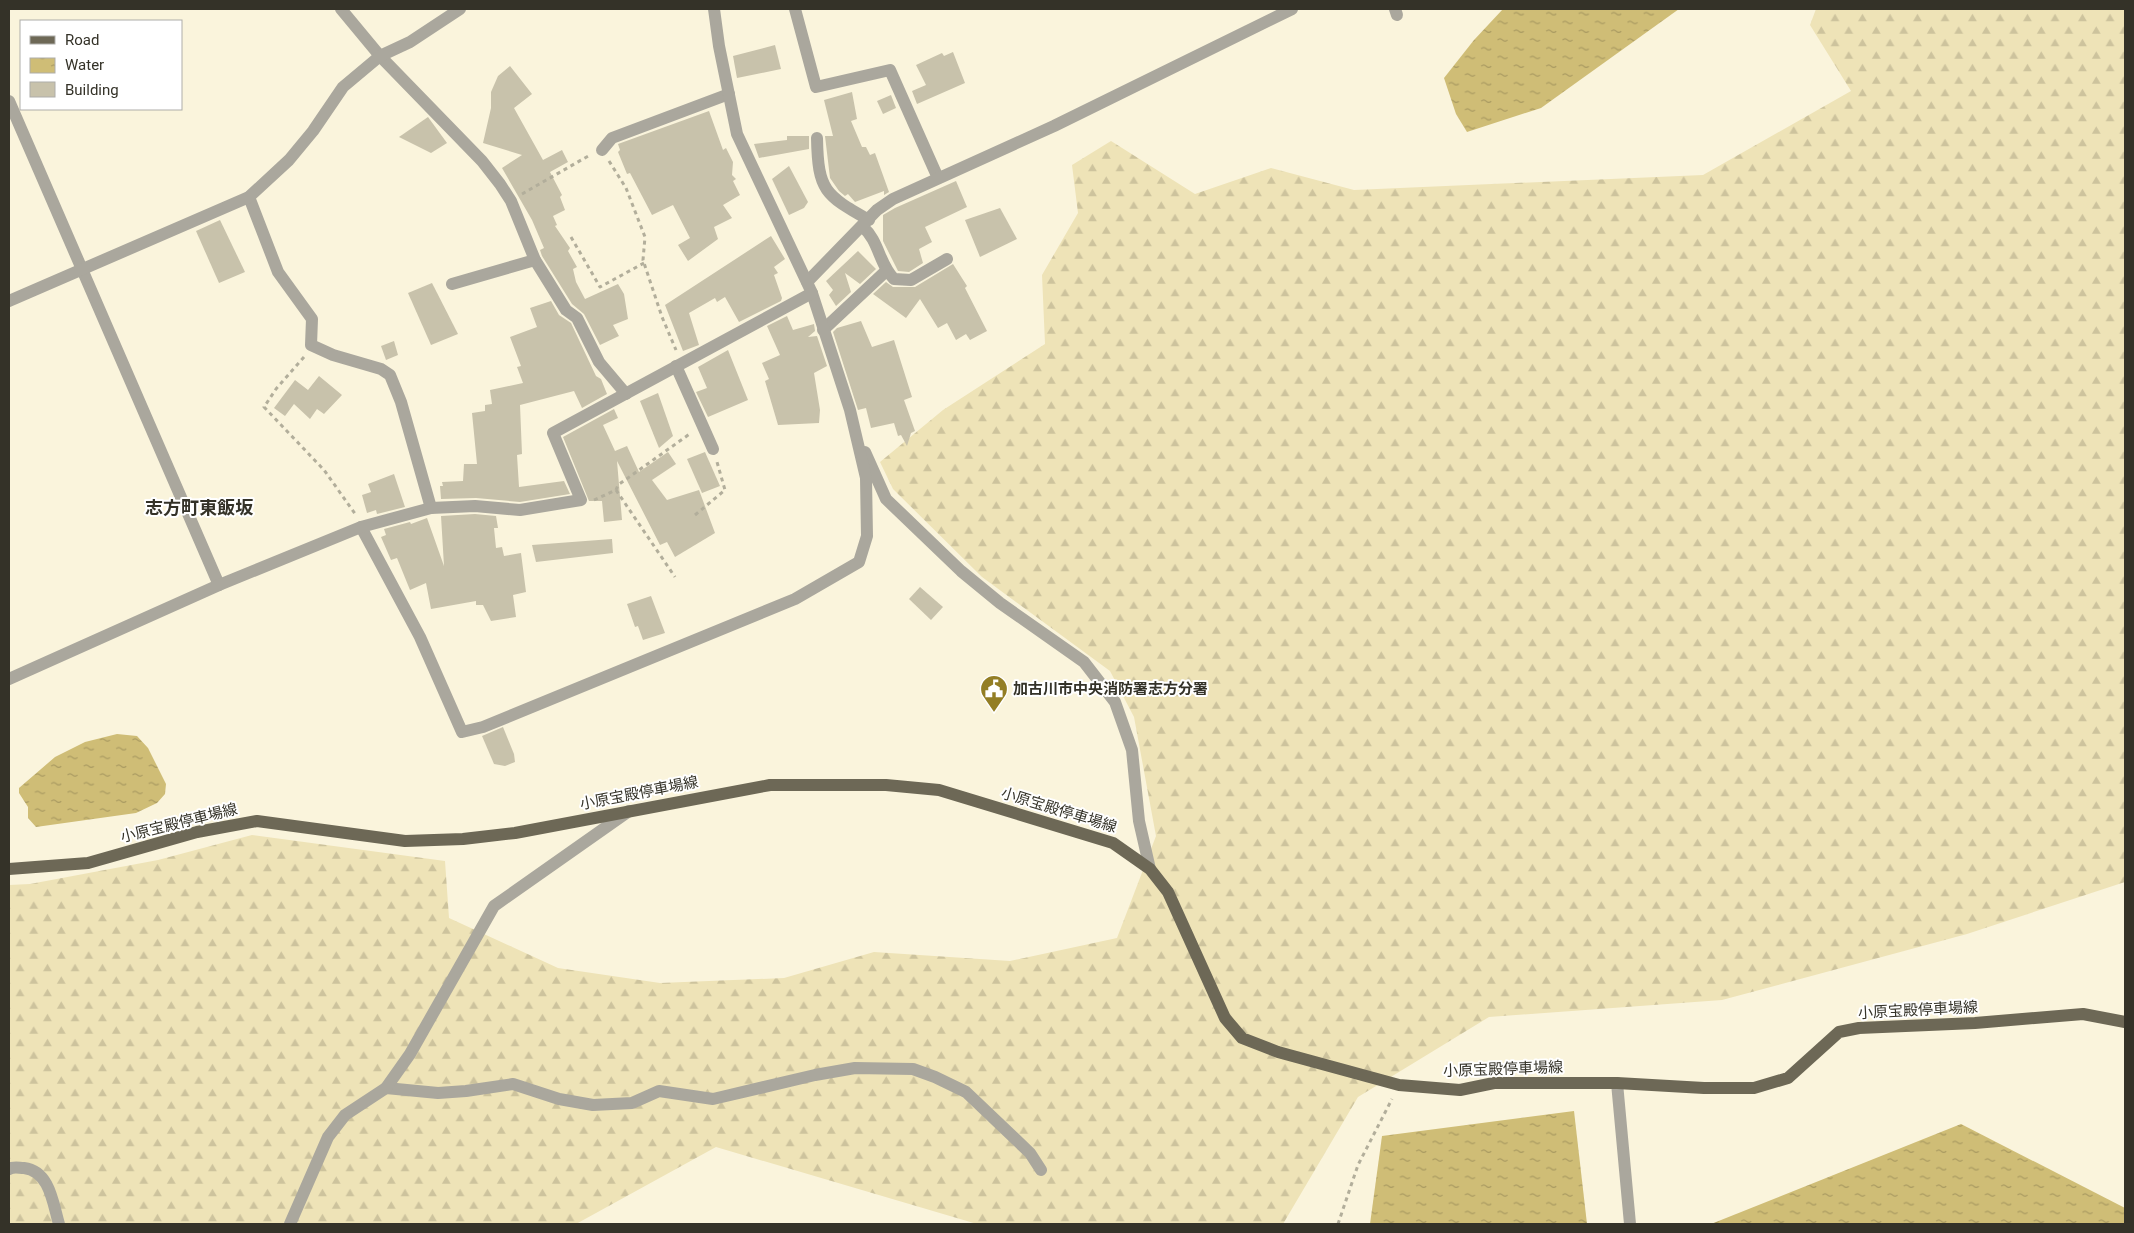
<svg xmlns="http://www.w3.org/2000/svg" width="2134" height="1233" font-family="Roboto,'Noto Sans JP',sans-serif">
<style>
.forest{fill:url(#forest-firs)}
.water{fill:url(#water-ripples)}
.building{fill:#c8c2ab}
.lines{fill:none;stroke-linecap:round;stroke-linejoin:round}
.path{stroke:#b2ae9b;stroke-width:3;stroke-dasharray:4 4;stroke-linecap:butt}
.minor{stroke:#aaa79d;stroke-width:12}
.major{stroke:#6d6856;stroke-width:12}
.labels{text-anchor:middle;stroke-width:4;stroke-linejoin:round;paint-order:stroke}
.poi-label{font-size:15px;font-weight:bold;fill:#343228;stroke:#fff;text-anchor:start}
.street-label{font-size:15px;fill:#343228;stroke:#fff}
.quarter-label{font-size:18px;font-weight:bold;fill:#343228;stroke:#fff}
</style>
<defs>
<pattern id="forest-firs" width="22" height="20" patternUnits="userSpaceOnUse" patternTransform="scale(1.25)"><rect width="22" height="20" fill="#eee3b7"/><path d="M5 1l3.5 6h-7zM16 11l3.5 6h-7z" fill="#cdc39d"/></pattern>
<pattern id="water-ripples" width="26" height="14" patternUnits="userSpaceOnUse" patternTransform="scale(1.25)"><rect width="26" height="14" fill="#cfbd76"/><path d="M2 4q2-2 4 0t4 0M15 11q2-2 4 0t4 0" fill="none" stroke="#a99a61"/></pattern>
</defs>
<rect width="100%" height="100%" fill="#faf4dc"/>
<path class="forest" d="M1816,9H2125V882L1967,934L1722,1000L1489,1017L1358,1097L1283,1224H977L716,1147L576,1224H9V885L30,884L158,860L252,835L445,861L449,918L558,968L660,983L784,978L874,952L1010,961L1117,938L1156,836L1134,717L1110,671L982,577L893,489L880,462L943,410L1045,344L1042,275L1078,213L1072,165L1111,141L1195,194L1271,168L1354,190L1703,175L1851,91L1810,25Z"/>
<g class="water">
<path d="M1503,9H1679L1541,108L1467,132L1456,114L1444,78L1474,40Z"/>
<path d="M117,734L137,736L148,748L166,784L165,794L157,803L136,813L36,827L28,818V807L19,793V788L55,757L85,742Z"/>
<path d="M1574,1111L1587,1224H1370L1382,1136Z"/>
<path d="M1961,1124L2125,1208V1224H1711Z"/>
</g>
<g class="building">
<path d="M775,45L781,69L737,78L733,56Z"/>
<path d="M953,52L965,83L917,104L912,91L926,85L916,65L942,53L944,56Z"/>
<path d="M510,66L532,94L514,108L543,160L562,150L568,162L550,172L562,195L560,197L565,210L553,216L557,225L555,226L570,248L568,251L577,267L573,269L576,282L585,299L618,284L624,294L628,319L613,325L619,336L600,345L584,314L572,304L542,256L540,250L544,248L532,220L502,168L522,155L483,143L491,108V92L498,76Z"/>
<path d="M852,92L857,119L851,121L862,147H866L870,155L875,153L889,192L884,195V191L855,202L848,194L845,196L839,191L830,178L825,136H833L824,100Z"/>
<path d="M891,95L896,108L883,114L877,101Z"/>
<path d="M709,111L723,150L726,148L733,162L732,175L736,179L733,181L740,195L723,205L732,218L714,227L718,239L688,261L678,245L690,238L673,205L652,215L630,173L627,174L618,152L620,150L618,144Z"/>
<path d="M428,117L447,143L431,153L399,137Z"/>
<path d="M787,136H809V149L759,158L754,144L787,140Z"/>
<path d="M789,166L808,202L804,208L789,215L772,179Z"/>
<path d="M956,181L967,207L925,227L932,242L919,249L923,263L909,272L898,271L883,241V215L895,208Z"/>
<path d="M1000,208L1017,239L980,257L965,220Z"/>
<path d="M220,220L245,272L219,283L196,231Z"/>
<path d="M771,236L785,259L774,267L778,273L774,275L782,298L781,301L739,322L725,297L717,302L715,298L689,313L699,345L683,351L665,305Z"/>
<path d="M858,251L876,269L860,284L845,273L851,292L836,306L829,295L833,290L826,281Z"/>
<path d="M953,264L967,286L965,288L987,331L970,340L966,334L956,340L947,323L938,328L920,299L906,318L873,294L886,282L893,287H915Z"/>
<path d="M432,283L458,334L431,345L408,293Z"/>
<path d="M551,301L559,315L571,323L596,376L601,379L607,394L582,408L574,391L520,405L522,454L517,455L519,487L564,481L570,494L520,502L476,498L441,499L440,486H443L442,482L463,481L464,464H477L472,413L485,411V405L492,404L490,390L523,383L517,367L521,366L510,337L537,327L530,308Z"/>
<path d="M787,316L793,330L814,324L815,331L808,337L817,336L827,366L814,373L820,410L819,423L778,425L765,381L769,379L762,363L780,355L767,326Z"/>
<path d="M861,321L872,347L894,340L912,397L904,400L915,431L911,433L907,446L901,435L898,436L894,423L871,428L866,408L858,410L833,332L837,328Z"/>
<path d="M394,341L398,355L386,360L381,346Z"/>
<path d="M728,350L748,400L708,417L696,392L707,388L698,367Z"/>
<path d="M319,376L342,395L324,414L317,409L310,419L294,404L285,416L274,408L295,380L308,390Z"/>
<path d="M658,393L673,436L659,448L640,401Z"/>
<path d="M614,409L618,418L603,425L615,451L627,446L639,472L668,452L676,464L652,480L667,500L699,490L715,533L675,557L667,542L660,545L617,461L622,520L604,522L602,501H589L563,437Z"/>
<path d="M705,452L720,486L702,493L687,459Z"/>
<path d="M394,474L405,507L377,514L376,510L367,513L362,495L371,492L368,484Z"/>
<path d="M475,514L496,516L498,528H494L496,548L502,547L504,556L521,553L526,592L513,595L516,617L491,621L483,605H476V601L431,609L426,583L410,590L397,558L391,560L381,537L386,535L384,529L410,522L411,524L427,518L444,566L441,516Z"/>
<path d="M612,539L613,553L536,562L532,545Z"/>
<path d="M920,587L943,607L931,620L909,599Z"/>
<path d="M651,596L665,633L643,640L638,626L635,627L627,604Z"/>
<path d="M503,727L514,754L515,762L505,766L494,764L482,736Z"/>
</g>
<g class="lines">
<g class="path">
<path d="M609,161L626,188L645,237L643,260L662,317L676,350"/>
<path d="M522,194L590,155"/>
<path d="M571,237L600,287L644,263"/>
<path d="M304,357L276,389L264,407L324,470L356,515"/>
<path d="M616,490L675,577"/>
<path d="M594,500L616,490L618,485L691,433"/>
<path d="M695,515L725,490L717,462"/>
<path d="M1338,1224L1358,1165L1392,1099"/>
</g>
<g class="minor">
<path d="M341,9L380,56L482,161L500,184L511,201L535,260L566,310L577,318L599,362L626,394"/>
<path d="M795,9L816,87L890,70L938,178"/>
<path d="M1395,9L1397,15"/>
<path d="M9,101L219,585"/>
<path d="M817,138C818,191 825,195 869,220"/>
<path d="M602,150L612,138L729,94"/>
<path d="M249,197L278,272L312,319L311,345L333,355L381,369L390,375L401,402L431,508"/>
<path d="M863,227C879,241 879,264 894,279L911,280L947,259"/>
<path d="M807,282L877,210L893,199L1054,126L1292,9"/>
<path d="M452,284L535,260"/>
<path d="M9,301L249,197L289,160L313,131L343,87L380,56L410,42L460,9"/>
<path d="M823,330L886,271"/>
<path d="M676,366L713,449"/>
<path d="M865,452L886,499L961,571L1000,603L1084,662L1115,702L1132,750L1139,821L1150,869"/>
<path d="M361,527L420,637L462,732L483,727L795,599L859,562L867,536L866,478L850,410L812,293L737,134L719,46L714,9"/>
<path d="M9,679L219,585L361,527L431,508L475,506L520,510L581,500L553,433L812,293"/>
<path d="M1617,1083L1630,1224"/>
<path d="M386,1088L438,1093L466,1091L513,1084L559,1099L593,1105L632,1103L659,1091L713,1099L815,1075L855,1068L913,1069L935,1077L966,1092L1030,1153L1041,1170"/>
<path d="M9,1169C14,1166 19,1168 24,1168C50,1171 53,1204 59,1224"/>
<path d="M290,1224L328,1137L345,1115L386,1088L410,1054L494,906L629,811"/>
</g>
<path class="major" d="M9,869L88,863L197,832L257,821L405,841L463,839L515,833L770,785H886L939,790L1113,843L1150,869L1168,892L1225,1018L1242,1038L1278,1052L1399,1085L1460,1090L1494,1083H1617L1704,1088H1754L1788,1078L1839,1032L1859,1028L1975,1023L2083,1014L2125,1022"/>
</g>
<defs>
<symbol id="civic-pin" viewBox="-11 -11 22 30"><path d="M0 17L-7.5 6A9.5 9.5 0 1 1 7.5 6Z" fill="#937e25" stroke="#fff"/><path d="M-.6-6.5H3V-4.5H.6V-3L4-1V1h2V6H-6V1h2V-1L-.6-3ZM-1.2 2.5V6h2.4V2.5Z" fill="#fff"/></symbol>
</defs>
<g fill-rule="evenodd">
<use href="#civic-pin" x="978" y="673" width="32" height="43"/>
</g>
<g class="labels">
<g class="poi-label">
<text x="1013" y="694">加古川市中央消防署志方分署</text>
</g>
<g class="street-label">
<text transform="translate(639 793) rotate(-11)" y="5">小原宝殿停車場線</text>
<text transform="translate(1059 810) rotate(17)" y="5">小原宝殿停車場線</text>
<text transform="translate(179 823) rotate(-14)" y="5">小原宝殿停車場線</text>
<text transform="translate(1918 1010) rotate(-3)" y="5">小原宝殿停車場線</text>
<text transform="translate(1503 1069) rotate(-2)" y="5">小原宝殿停車場線</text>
</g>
<g class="quarter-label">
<text x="199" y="514">志方町東飯坂</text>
</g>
</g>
<rect width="2134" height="1233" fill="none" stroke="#343228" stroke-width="20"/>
<rect x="20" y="20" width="162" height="90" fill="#ffffff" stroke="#aeada9"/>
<rect x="30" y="36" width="25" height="8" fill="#6d6856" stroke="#aeada9"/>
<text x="65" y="45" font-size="15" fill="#343228">Road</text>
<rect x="30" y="58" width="25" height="15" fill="url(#water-ripples)" stroke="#aeada9"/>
<text x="65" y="70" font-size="15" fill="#343228">Water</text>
<rect x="30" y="82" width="25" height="15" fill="#c8c2ab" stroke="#aeada9"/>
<text x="65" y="95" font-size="15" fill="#343228">Building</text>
</svg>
